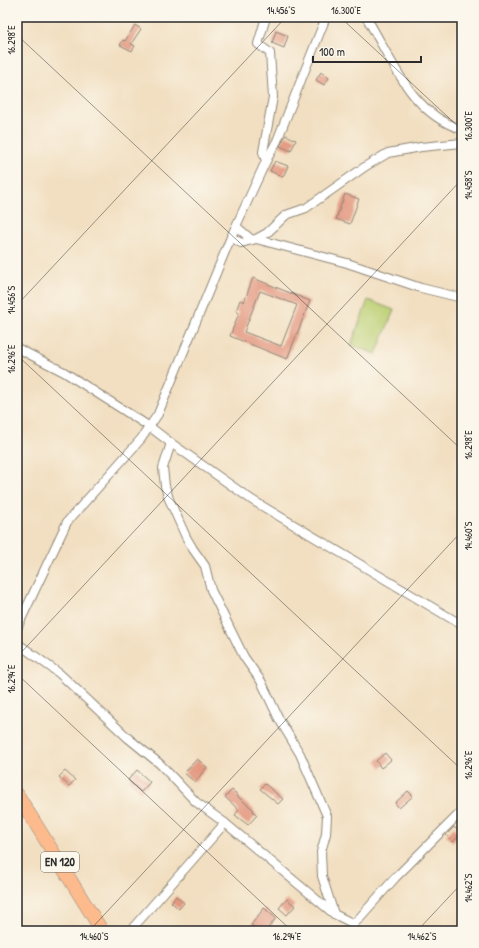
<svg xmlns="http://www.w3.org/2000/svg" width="479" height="948" font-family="'Patrick Hand',sans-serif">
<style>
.garden{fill:#bbcf72;stroke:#737d4e}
.building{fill:#e3977f;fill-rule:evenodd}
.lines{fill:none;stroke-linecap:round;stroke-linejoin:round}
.street-casing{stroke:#8e8576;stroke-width:10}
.primary-casing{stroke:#8e8576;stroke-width:14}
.street{stroke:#fff;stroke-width:8}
.primary{stroke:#fcba8d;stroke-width:13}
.ticks{fill:none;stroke:#2b2b2b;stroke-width:1;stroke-opacity:0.45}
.labels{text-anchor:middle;stroke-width:3;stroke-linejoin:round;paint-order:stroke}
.shield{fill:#fbf7ec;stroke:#696865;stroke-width:1}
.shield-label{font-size:12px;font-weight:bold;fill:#2b2b2b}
.neatline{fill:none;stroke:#2b2b2b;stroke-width:1.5}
.ticks-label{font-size:10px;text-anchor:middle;fill:#2b2b2b}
</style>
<rect width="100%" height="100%" fill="#fbf7ec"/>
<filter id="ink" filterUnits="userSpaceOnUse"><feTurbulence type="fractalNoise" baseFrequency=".025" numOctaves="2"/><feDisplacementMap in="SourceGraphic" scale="8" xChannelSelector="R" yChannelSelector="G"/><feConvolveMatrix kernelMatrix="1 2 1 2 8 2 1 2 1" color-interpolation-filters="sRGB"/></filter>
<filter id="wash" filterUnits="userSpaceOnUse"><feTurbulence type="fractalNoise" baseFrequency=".012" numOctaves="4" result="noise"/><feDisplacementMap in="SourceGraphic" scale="16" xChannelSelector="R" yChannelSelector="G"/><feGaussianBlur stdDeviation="0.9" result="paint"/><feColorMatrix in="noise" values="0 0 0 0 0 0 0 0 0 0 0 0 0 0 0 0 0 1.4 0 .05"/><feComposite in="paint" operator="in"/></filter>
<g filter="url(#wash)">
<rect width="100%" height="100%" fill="#f2dfc1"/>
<path class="garden" d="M368,300L394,310L376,354L351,345Z"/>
<g id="blocks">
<g class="building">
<path d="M135,25L141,29L131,44L135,46L132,51L120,45L123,40L125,41Z"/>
<path d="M276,31L288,36L284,48L272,43Z"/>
<path d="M321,72L329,78L324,85L316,80Z"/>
<path d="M286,135L296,140L291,151L280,146Z"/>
<path d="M275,161L288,166L283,177L270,171Z"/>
<path d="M345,194L359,199L350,224L336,219Z"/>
<path d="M253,278L310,301L287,359L230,336L239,313L236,311L240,300L244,302ZM260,291L297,305L281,346L244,332Z"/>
<path d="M385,753L391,760L381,768L376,761Z"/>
<path d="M197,759L207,767L195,782L184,773Z"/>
<path d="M137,770L150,782L141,792L128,780Z"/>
<path d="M65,771L75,780L69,786L59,777Z"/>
<path d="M265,784L283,799L278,804L260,789Z"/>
<path d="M232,790L238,795L237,796L254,810L253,811L257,815L248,825L235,815L239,810L225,797Z"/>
<path d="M408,791L413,796L399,808L395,803Z"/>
<path d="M454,827L461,834L453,842L446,835Z"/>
<path d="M176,896L184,903L179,909L171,902Z"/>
<path d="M287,899L295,906L287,915L279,908Z"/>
<path d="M264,908L276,918L266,931H259L251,925Z"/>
</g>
</g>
</g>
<g filter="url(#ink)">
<use href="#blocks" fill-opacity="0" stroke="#8e8576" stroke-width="1"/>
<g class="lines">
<defs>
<g id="street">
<path d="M366,17C391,57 411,115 462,129"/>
<path d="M266,161L277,141L326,17"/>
<path d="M237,227L252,240"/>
<path d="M231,237L241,243L256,239L267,233L286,215L306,208L366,166L388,153L421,147L462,143"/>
<path d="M256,239L347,263L421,288L462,298"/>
<path d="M17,348L64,372L150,427L171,443L252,500L462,625"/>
<path d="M171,443L163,468L165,486L169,499L186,537L193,549L205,566L211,590L244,657L261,681L279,719L300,754L327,816L326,834L321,852L322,876L334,914L354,924L395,878L462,811"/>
<path d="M17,628L67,522L141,439L158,414L231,237L266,161L263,152L273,97L270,53L258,44L266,17"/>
<path d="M17,643L60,674L128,738L160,764L196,802L225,823L334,914"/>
<path d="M130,931L225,823"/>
</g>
<path id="primary" d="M17,794L102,931"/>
</defs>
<use href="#street" class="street-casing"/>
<use href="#primary" class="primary-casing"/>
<use href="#street" class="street"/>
<use href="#primary" class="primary"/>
</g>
</g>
<path class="ticks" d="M340,17L462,130M17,35L462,450M17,305L286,17M17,355L462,770M17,657L462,179M17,674L292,931M89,931L462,531M417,931L462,883"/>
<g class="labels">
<rect class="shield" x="41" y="852" width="38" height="20" rx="3"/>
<g class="shield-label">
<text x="60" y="866">EN 120</text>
</g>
</g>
<rect width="479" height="948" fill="none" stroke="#fbf7ec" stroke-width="44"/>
<path d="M313 56v6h108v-6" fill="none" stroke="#2b2b2b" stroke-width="2"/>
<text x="319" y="56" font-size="12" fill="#2b2b2b" stroke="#fbf7ec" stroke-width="3" paint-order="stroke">100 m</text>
<rect x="22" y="22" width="435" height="904" class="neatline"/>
<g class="ticks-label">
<text x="281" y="14">14.456°S</text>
<text x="346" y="14">16.300°E</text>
<text transform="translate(11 40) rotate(-90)" y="4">16.298°E</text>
<text transform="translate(468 126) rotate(-90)" y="4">16.300°E</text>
<text transform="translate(468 185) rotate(-90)" y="4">14.458°S</text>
<text transform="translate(11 300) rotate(-90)" y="4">14.456°S</text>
<text transform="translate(11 359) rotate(-90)" y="4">16.296°E</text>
<text transform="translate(468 445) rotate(-90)" y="4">16.298°E</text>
<text transform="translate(468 536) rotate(-90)" y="4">14.460°S</text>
<text transform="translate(11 679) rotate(-90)" y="4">16.294°E</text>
<text transform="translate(468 765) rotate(-90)" y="4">16.296°E</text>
<text transform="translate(468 888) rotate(-90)" y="4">14.462°S</text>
<text x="94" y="940">14.460°S</text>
<text x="287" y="940">16.294°E</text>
<text x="422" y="940">14.462°S</text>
</g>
</svg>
